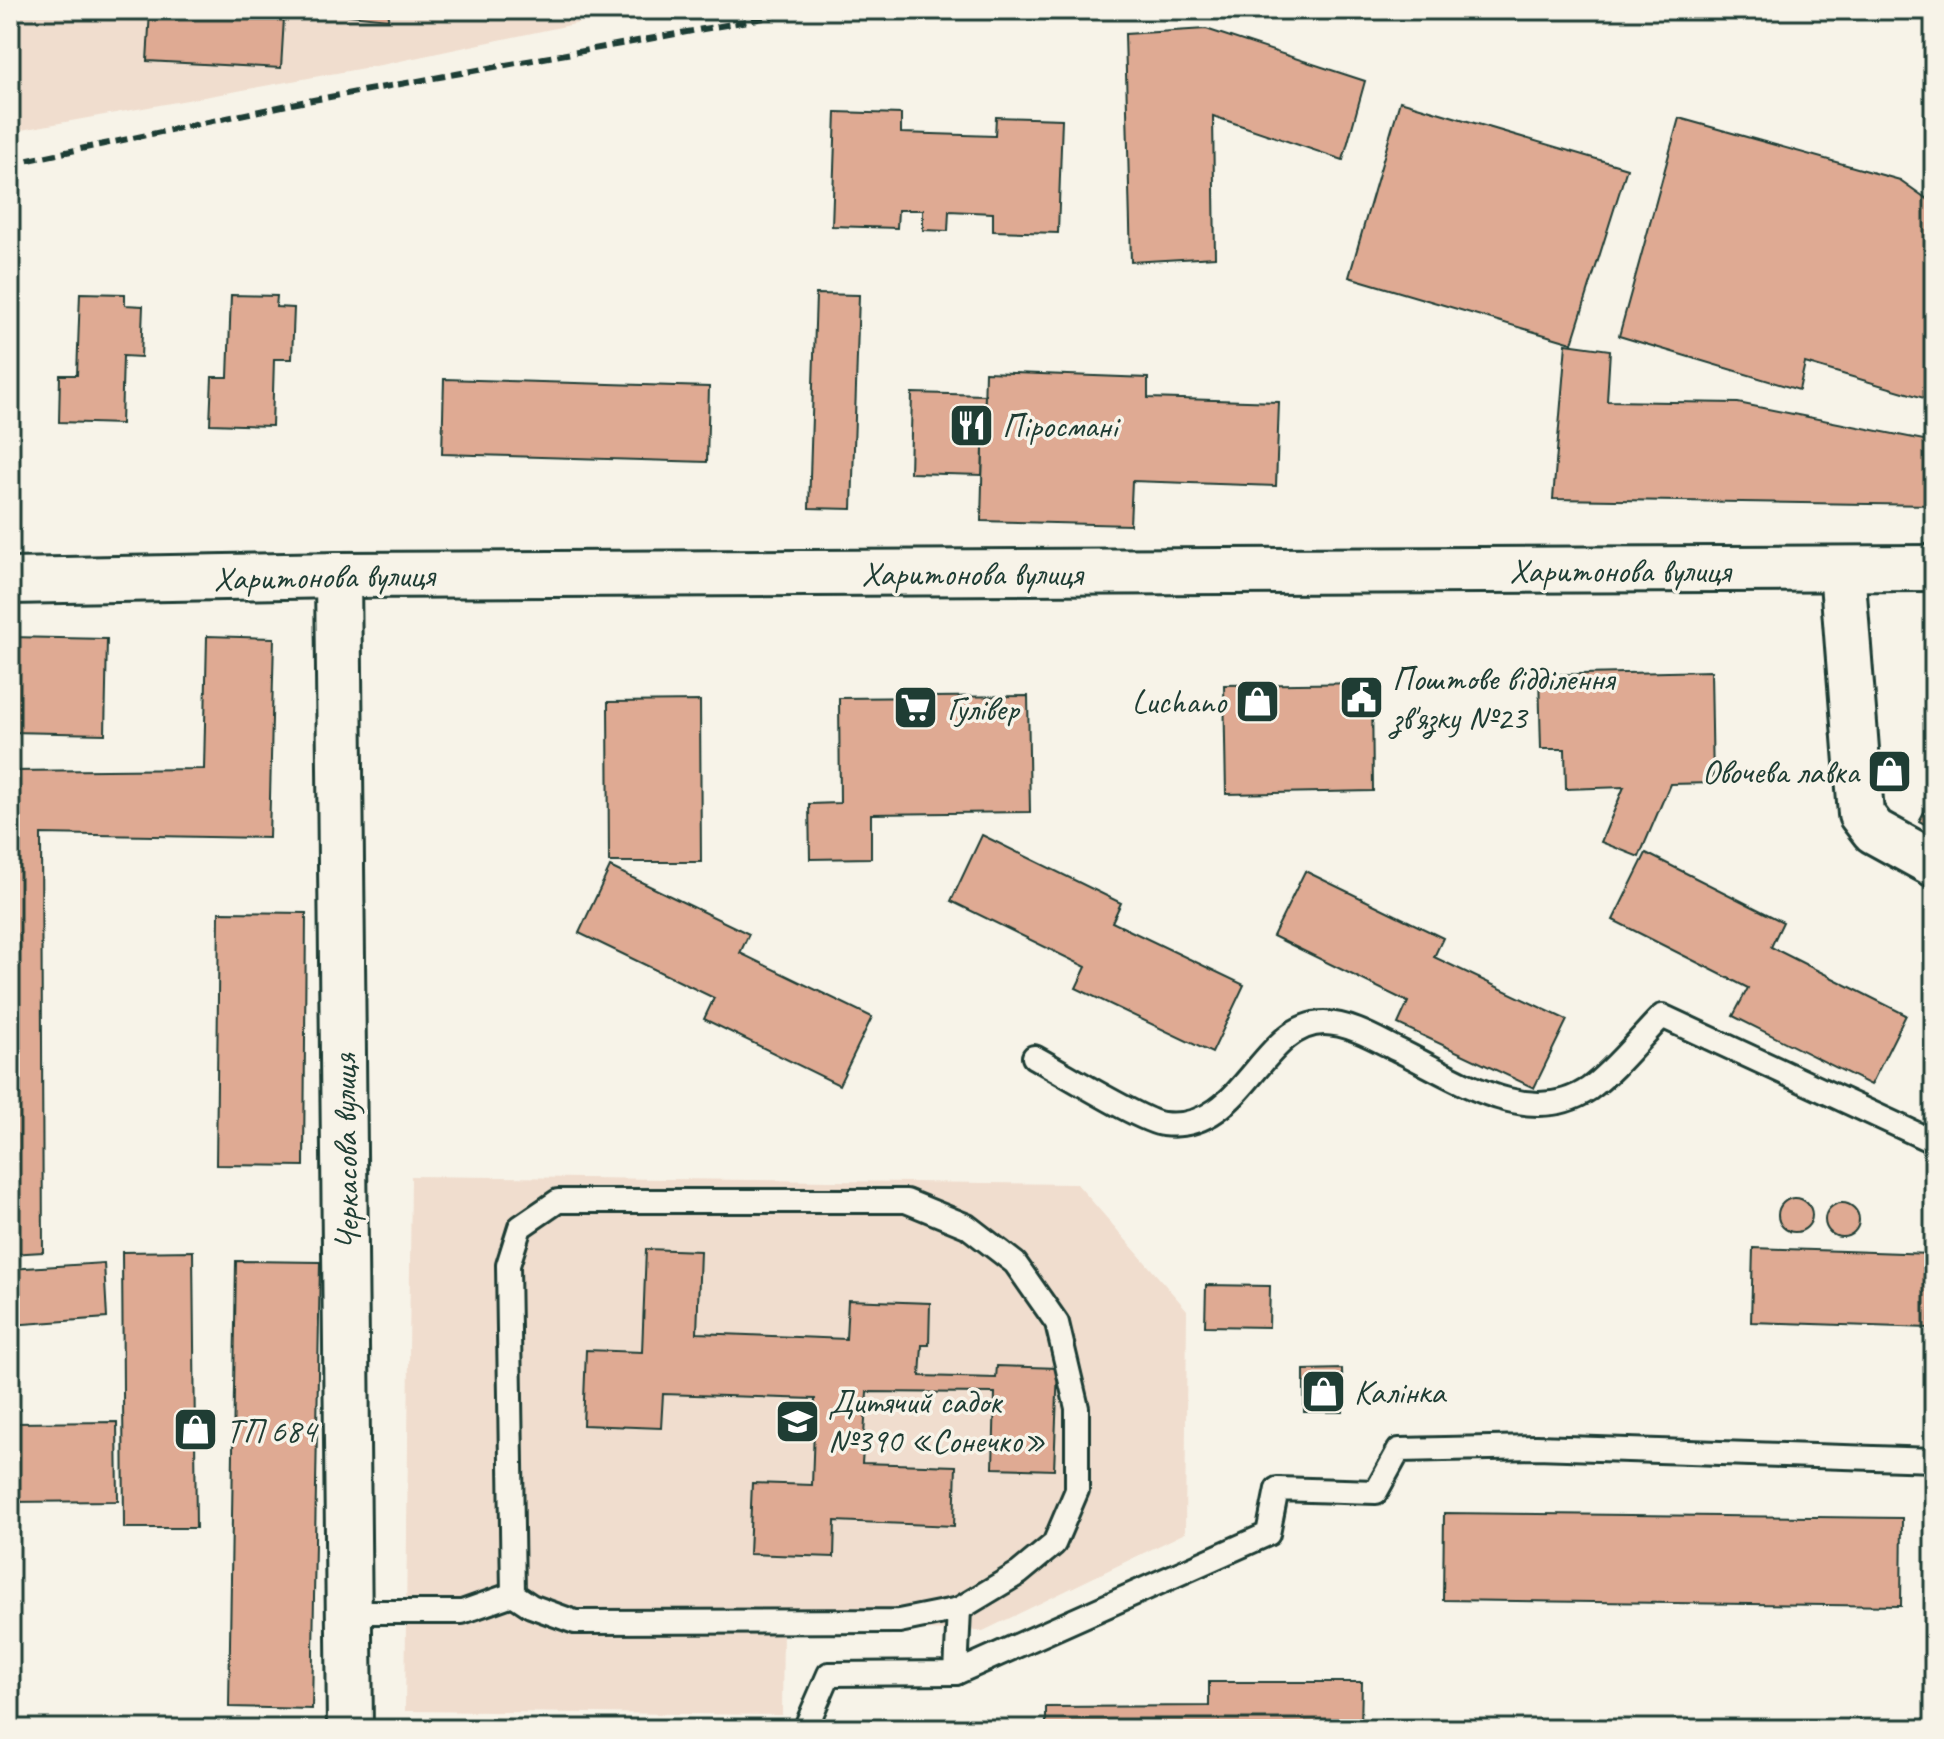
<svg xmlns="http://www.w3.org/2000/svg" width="1944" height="1739" font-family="Caveat,sans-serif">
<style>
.built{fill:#f0ddce}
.building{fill:#dfaa93;stroke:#1f3d34;stroke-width:2}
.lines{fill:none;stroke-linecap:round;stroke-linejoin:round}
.lane-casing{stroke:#1f3d34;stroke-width:28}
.street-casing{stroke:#1f3d34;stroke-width:50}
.secondary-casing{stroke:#1f3d34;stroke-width:50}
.lane{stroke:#f7f3e8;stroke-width:22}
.street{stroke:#f7f3e8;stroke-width:44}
.secondary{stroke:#f7f3e8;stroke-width:44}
.rail{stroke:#1f3d34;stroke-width:6;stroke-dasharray:12 6;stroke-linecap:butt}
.labels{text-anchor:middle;stroke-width:7;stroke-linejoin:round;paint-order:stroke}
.poi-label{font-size:34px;fill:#1f3d34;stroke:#f7f3e8;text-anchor:start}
.street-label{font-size:34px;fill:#1f3d34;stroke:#f7f3e8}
</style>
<rect width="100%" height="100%" fill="#f7f3e8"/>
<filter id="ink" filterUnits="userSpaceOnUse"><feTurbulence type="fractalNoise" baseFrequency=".0125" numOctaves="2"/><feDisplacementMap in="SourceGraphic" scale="16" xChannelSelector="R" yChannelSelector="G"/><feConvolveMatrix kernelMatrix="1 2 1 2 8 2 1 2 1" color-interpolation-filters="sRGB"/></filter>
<g filter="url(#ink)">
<g class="built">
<path d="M10,10H641L386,64L10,132Z"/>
<path d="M411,1176L1077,1184L1187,1310L1185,1533L983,1631L783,1628L782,1715L405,1711Z"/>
</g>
<g class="building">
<path d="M301,10H389L388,19Z"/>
<path d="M150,11L284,18L281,68L147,61Z"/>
<path d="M1206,29L1365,81L1343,160L1213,116L1215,257L1131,262L1125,34Z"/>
<path d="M1400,101L1627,168L1572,343L1349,277Z"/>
<path d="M836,112L901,114V133L995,136L996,117L1062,119L1058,233L993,231V213L949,211L948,231L923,230V210H898L897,228L832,226Z"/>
<path d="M1679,118L1900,180L1934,204V401L1805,363L1799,390L1619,336Z"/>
<path d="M80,293L125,294V305L143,306L141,357L123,356L121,424L59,422L60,375H77Z"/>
<path d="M816,294L859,295L852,509L809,508Z"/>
<path d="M231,295L277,296L276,307L294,308L292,359H274L272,426L210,424L212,377H228Z"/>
<path d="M1566,344L1610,350L1607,401L1738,403L1934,442V505L1553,499Z"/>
<path d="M985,372L1148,378V398L1279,402L1276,486L1132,481L1130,525L981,521Z"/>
<path d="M444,379L709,387L707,462L442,454Z"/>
<path d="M912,393L985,395L982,475L910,473Z"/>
<path d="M207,636L274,638L269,838L41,834L43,1252L10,1254V771L204,769Z"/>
<path d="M10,637L107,639L105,734L10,732Z"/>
<path d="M1711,671L1713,783L1670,784L1639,857L1601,842L1624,787L1566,789L1565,749H1541L1539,675Z"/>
<path d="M1372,683L1373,791L1226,794L1224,685Z"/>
<path d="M1028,696L1030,812L871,814V858L810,859L809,804L840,803L839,698Z"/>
<path d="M700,701L701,862H609L608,702Z"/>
<path d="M1934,794V829L1919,821Z"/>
<path d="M982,835L1121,903L1112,922L1244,985L1212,1053L1076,988L1086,967L951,901Z"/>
<path d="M1646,853L1783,922L1771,947L1906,1015L1871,1085L1733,1016L1748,988L1613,920Z"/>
<path d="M610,867L749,934L740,953L872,1017L839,1085L704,1019L714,998L579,933Z"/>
<path d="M1305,871L1443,938L1434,957L1567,1020L1534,1088L1398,1024L1408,1002L1273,936Z"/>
<path d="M219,912L306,913L304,1166L216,1165Z"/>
<circle cx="1795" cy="1215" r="17"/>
<circle cx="1842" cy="1220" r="17"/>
<path d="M1753,1248L1932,1254L1929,1328L1751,1322Z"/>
<path d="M646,1249L700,1251L697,1333L846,1339L848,1300L930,1303L929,1345H922L920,1376L996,1378L997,1366L1058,1368L1054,1470L993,1468L995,1393L867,1392L862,1463L956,1466L954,1526L835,1521L834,1557L749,1554L752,1483L812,1485L815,1399L663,1394L661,1428L583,1425L586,1350L642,1352Z"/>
<path d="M193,1251L196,1528H124L122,1252Z"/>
<path d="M236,1261L320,1262L312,1709L229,1707Z"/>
<path d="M104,1263L107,1318L10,1325V1269Z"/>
<path d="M1206,1285L1270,1286L1269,1327L1205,1326Z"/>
<path d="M1342,1369L1343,1412H1304V1370Z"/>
<path d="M117,1422L118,1501L10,1502V1423Z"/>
<path d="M1444,1513L1902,1518L1901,1606L1443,1600Z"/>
<path d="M1209,1682H1362L1361,1729H1046V1707L1209,1706Z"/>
</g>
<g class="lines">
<defs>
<g id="lane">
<path d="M1034,1057C1059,1070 1142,1122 1163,1124C1243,1134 1261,1023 1324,1023C1349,1023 1376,1039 1398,1050C1454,1077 1528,1130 1589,1089C1615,1070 1639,1039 1662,1016L1934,1142"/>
<path d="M558,1201H906L967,1226L1015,1263L1057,1323L1077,1408V1490L1054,1544L1019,1573L959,1609L899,1621L575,1622L531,1606L513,1594L508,1265L520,1227Z"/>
<path d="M350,1612H462L513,1594"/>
<path d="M956,1673L959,1609"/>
<path d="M805,1729L829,1674L956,1673L1268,1534L1277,1489L1376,1492L1399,1450L1536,1447L1934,1460"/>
</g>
<g id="street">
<path d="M1842,569L1861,814L1874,831L1934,864"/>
<path d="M338,575L350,1729"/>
</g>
<path id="secondary" d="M10,581L338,575L1934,568"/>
</defs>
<use href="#lane" class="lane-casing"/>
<use href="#street" class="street-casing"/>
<use href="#secondary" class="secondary-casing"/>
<use href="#lane" class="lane"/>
<use href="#street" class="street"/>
<use href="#secondary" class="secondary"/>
<path class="rail" d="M10,164L302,102L808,10"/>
</g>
</g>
<defs>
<symbol id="restaurant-square" viewBox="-11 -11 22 22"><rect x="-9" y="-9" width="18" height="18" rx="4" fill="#1f3d34" stroke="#f7f3e8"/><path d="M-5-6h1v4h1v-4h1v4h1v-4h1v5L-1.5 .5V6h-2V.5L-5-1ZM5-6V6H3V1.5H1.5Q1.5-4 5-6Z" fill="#fff"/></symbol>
<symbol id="civic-square" viewBox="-11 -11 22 22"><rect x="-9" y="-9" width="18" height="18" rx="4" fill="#1f3d34" stroke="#f7f3e8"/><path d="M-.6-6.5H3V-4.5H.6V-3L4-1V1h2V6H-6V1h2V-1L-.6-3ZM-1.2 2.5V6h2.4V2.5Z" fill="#fff"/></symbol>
<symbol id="shop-square" viewBox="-11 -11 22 22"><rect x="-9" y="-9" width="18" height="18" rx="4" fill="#1f3d34" stroke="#f7f3e8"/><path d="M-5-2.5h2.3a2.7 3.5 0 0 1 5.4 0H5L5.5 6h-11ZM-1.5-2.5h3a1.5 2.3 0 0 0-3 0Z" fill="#fff"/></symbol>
<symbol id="supermarket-square" viewBox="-11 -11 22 22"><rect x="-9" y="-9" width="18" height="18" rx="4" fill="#1f3d34" stroke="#f7f3e8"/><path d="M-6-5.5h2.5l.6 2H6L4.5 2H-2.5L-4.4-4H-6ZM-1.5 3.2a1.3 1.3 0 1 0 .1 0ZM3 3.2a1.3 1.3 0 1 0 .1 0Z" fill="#fff"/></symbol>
<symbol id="school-square" viewBox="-11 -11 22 22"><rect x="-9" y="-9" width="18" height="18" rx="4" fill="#1f3d34" stroke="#f7f3e8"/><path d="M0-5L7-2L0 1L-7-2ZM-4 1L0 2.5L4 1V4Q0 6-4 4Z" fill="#fff"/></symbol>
</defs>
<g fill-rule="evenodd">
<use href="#restaurant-square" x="946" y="400" width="51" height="51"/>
<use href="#civic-square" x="1336" y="672" width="51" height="51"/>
<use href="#shop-square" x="1232" y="676" width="51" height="51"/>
<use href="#supermarket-square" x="890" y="682" width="51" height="51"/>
<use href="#shop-square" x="1864" y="746" width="51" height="51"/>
<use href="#shop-square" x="1298" y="1366" width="51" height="51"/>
<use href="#school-square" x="772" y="1396" width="51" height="51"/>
<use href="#shop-square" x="170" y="1404" width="51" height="51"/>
</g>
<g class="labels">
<g class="poi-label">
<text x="1002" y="437">Піросмані</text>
<text x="1392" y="690">Поштове відділення<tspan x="1392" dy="39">зв'язку №23</tspan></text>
<text x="1226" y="713" text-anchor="end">Luchano</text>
<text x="947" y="720">Гулівер</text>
<text x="1859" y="783" text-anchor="end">Овочева лавка</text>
<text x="1354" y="1403">Калінка</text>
<text x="828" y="1413">Дитячий садок<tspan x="828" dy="39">№390 «Сонечко»</tspan></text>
<text x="226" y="1442">ТП 684</text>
</g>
<g class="street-label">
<text x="1620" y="582">Харитонова вулиця</text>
<text x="972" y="585">Харитонова вулиця</text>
<text transform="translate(324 576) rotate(-1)" y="12">Харитонова вулиця</text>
<text transform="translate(345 1152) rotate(-91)" y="12">Черкасова вулиця</text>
</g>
</g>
<rect width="1944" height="1739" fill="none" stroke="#f7f3e8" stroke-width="40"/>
<rect x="20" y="20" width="1904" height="1699" fill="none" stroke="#1f3d34" stroke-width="3" filter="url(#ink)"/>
</svg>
